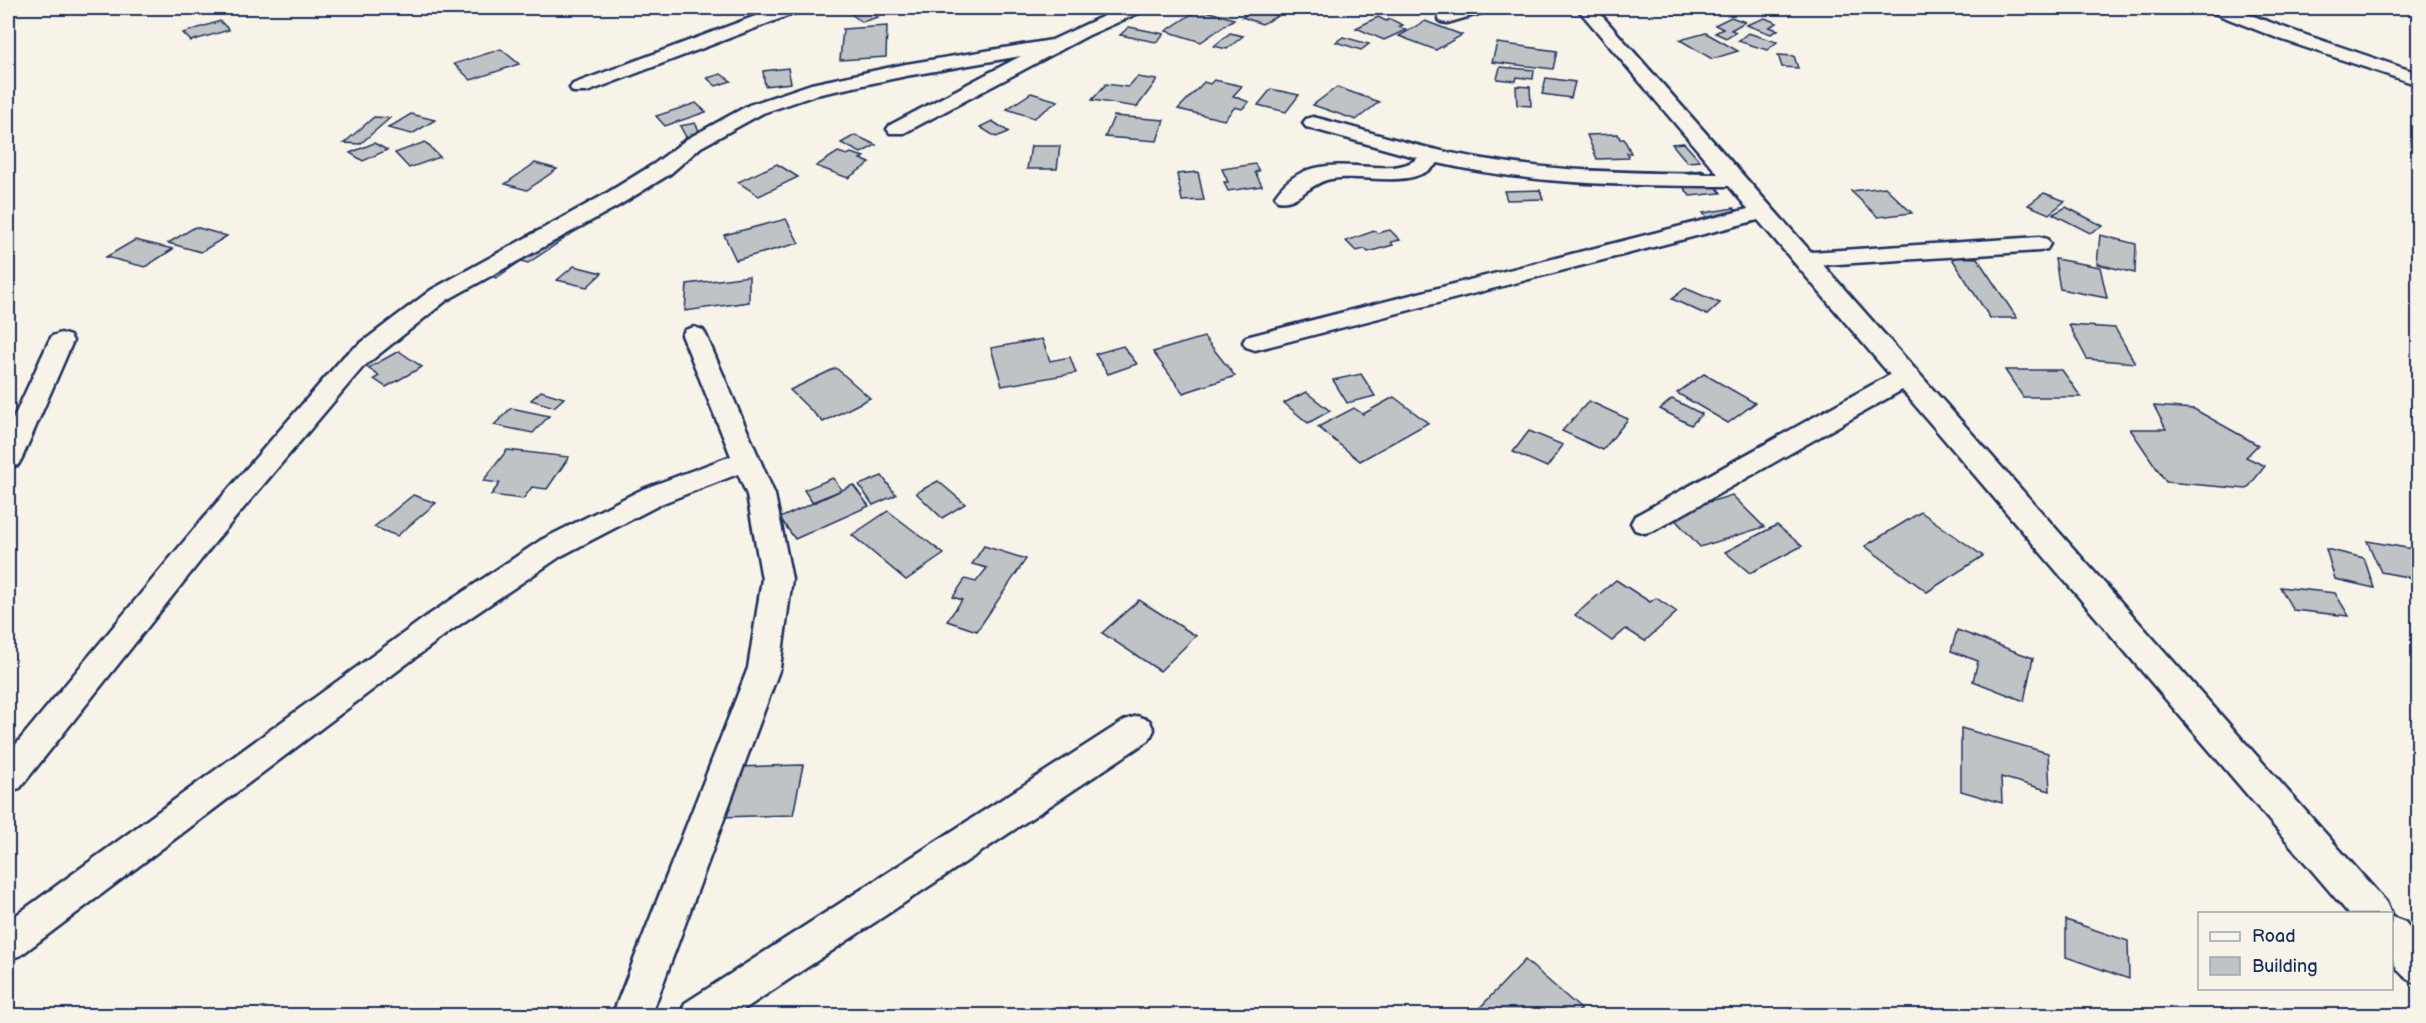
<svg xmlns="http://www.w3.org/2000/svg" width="2426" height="1023" font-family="'Balsamiq Sans',sans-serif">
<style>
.building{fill:#c0c3c5;stroke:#1b2f5e;stroke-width:1.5}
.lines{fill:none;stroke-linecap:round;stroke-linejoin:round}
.minor-casing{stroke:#1b2f5e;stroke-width:5}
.minor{fill:#f7f3e8;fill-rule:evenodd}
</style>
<rect width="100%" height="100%" fill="#f7f3e8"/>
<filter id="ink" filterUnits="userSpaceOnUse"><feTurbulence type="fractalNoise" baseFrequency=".0167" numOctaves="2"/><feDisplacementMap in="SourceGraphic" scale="12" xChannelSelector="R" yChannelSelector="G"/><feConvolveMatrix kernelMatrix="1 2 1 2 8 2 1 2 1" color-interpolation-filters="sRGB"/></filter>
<g filter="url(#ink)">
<g class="building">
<path d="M856,8H865L878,17L862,22L847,11Z"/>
<path d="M1258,8L1278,16L1262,24L1242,17Z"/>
<path d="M1668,8H1721L1678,15Z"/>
<path d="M1199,9L1234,19L1201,42L1166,31Z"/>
<path d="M1378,17L1386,21L1390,19L1403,25L1399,27L1406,30L1384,40L1356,28Z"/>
<path d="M1731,17L1745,22L1731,30L1736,32L1726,38L1715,33L1723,29L1715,25Z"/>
<path d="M1765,18L1777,23L1769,27L1778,30L1771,34L1746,25Z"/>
<path d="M220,21L229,30L191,41L183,33Z"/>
<path d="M1425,21L1462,35L1436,50L1399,36Z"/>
<path d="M887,26L886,57L840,60L843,29Z"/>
<path d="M1129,27L1164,34L1156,42L1120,35Z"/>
<path d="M1230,33L1243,36L1227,49L1214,46Z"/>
<path d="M1706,33L1738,51L1712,59L1680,40Z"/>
<path d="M1748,33L1777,42L1767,50L1738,41Z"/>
<path d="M1343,37L1369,44L1361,50L1336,42Z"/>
<path d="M1497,43L1557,51L1553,69L1492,62Z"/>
<path d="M501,49L519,64L471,80L454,64Z"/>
<path d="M1778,55L1794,56L1798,68L1782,67Z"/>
<path d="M1500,67L1534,70L1533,79L1517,77L1516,81L1497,79Z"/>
<path d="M788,68L791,83L765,86L763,71Z"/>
<path d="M721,74L731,81L716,86L707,78Z"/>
<path d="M1137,77L1157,80L1137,107L1092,100L1106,84L1128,87Z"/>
<path d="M1546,78L1575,82L1571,98L1542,94Z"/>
<path d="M1214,80L1242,86L1233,96L1249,102L1242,109L1235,107L1224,120L1178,109L1204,82L1210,84Z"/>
<path d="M1516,86L1530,87L1531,106L1517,105Z"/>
<path d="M1337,87L1379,102L1356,120L1313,105Z"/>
<path d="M1271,89L1299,95L1286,112L1258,105Z"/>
<path d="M1031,93L1058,101L1034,118L1007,109Z"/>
<path d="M696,103L706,112L665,126L656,116Z"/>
<path d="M411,114L435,120L412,134L388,128Z"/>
<path d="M1114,116L1164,120L1157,141L1105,137Z"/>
<path d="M374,117L390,118L360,144L344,143Z"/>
<path d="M992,121L1009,132L996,137L980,127Z"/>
<path d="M695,123L701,134L686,137L680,126Z"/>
<path d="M1618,134L1620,139H1624L1631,153H1627L1629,158L1597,159L1587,135Z"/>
<path d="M855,135L876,145L861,153L841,143Z"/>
<path d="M425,142L440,157L409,168L395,153Z"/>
<path d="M374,143L387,150L363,161L350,153Z"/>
<path d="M1684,143L1700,161L1687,162L1672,144Z"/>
<path d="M1031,146H1060L1057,169H1027Z"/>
<path d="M838,152L847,155L851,153L864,157L860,159L870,163L848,178L816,166Z"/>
<path d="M535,163L557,169L527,190L505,184Z"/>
<path d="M777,164L798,177L759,196L738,182Z"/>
<path d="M1255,164L1259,171L1255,172L1262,186L1228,191L1224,182H1228L1222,169Z"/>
<path d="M1703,170L1721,193L1690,196L1673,173Z"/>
<path d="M1198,172L1204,200L1182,201L1177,174Z"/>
<path d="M1885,187L1912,213L1878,217L1851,191Z"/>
<path d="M1540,190L1543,199L1507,200L1504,191Z"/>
<path d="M2044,193L2065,201L2049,214L2028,205Z"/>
<path d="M2066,207L2103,226L2090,233L2053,214Z"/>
<path d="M1734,208L1744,219L1712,223L1703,213Z"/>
<path d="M786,219L799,243L736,260L724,235Z"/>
<path d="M195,227L227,236L201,252L168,243Z"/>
<path d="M535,230L564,239L528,263L521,261L496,278L474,269Z"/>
<path d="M1390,230L1400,240L1391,242L1393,245L1368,252L1365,249L1356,251L1346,241L1374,231L1377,233Z"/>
<path d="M2100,235L2136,244L2135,273L2097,264Z"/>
<path d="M135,240L173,249L145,267L106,257Z"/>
<path d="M1951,257L1977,258L2017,318H1990Z"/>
<path d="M2055,259L2100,267L2107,298L2060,289Z"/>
<path d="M574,266L602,273L587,287L557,280Z"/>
<path d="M749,276V302L685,311L687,284Z"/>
<path d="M1685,288L1720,303L1707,315L1672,299Z"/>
<path d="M2069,325L2115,328L2135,363L2087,359Z"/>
<path d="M1204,337L1235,376L1183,393L1153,352Z"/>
<path d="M1042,339L1050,361L1070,357L1076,373L1002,386L991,348Z"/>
<path d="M1123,346L1137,364L1108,374L1095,354Z"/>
<path d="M399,351L422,367L386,387L374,379L379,376L368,368Z"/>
<path d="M836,368L870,398L823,422L790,390Z"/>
<path d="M2005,370H2062L2081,397H2023Z"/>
<path d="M1361,374L1375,396L1347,403L1333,380Z"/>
<path d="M1704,374L1755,403L1728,423L1677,393Z"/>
<path d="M541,391L564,398L554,407L531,400Z"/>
<path d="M1306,392L1330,411L1308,423L1284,403Z"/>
<path d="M1394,397L1428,423L1360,461L1318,427L1354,408L1363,414Z"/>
<path d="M1672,399L1702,414L1691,425L1660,409Z"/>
<path d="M1589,401L1628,419L1603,450L1562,431Z"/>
<path d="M2154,406L2194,409L2258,445L2246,457L2265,466L2247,489L2166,482L2130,429H2166Z"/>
<path d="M511,408L549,416L533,433L494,425Z"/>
<path d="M1529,431L1563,445L1547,467L1513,452Z"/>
<path d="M507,450L569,457L547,489L532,487L523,499L491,495L500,483L483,481Z"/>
<path d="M882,476L896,495L873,505L859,485Z"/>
<path d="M833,478L842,490L812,502L804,490Z"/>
<path d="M938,481L965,504L942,518L916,493Z"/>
<path d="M853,485L869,506L795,539L780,518Z"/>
<path d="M413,495L436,503L397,536L374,527Z"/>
<path d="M1732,495L1764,527L1700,547L1670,514Z"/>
<path d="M888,511L944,554L906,580L852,535Z"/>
<path d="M1921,512L1983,556L1927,592L1865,546Z"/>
<path d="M1777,525L1802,546L1750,573L1725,552Z"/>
<path d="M2367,541L2418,550V579L2381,572Z"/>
<path d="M984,546L1026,559L977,631L947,621L962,600L953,597L965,579L976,582L987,568L972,564Z"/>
<path d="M2326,549L2364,558L2374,588L2335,579Z"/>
<path d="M1616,580L1650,602L1656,598L1677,612L1645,641L1626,629L1612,641L1575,615Z"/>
<path d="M2280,587L2335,593L2349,616L2293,610Z"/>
<path d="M1139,600L1196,636L1160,671L1102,633Z"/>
<path d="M1957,630L2033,658L2024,701L1973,681L1978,661L1951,651Z"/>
<path d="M1961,728L2048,753L2050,791L2001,777L2002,803L1961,791Z"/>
<path d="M803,765L793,815L720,817L733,767Z"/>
<path d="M2066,920L2128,941L2129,979L2066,957Z"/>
<path d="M1525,960L1581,1009L1575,1016H1472Z"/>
<path d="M2119,1008L2145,1016H2120Z"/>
</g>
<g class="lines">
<defs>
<g id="minor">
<path d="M777,8H801L798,12L587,92H573L570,88L573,84Z"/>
<path d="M1121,8H1144L1141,12L1089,35L904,133H890L887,129L890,125L1021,56L906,76L816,95L763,113L701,147L670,174L618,206L447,300L363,367L220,536L20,788L8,792V754L200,522L345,355L431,290L602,196L654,164L687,139L749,105L811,84L906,64L1052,40Z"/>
<path d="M1462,8H1488L1485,12L1447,23L1441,22L1438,18L1441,14Z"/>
<path d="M1577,8H1595L1811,252L2039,237L2047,239L2050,244L2047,249L2039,251L1823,265L2386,902L2391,914H2349L1902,390L1655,530L1645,533L1635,530L1631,523L1635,516L1890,375L1758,220L1255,350L1246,347L1243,342L1246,337L1748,209L1729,186C1632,186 1533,185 1438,163C1410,191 1366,173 1331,179C1310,182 1298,205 1278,201L1275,196C1314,139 1384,185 1418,158L1306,127L1303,123L1306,119L1313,117C1365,130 1416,147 1467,156C1549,172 1634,173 1718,174Z"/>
<path d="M2208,8H2232L2291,30L2418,73V85L2277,38L2211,12Z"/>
<path d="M694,327L703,330L706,335L775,495L792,579L780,668L651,1016H612L748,668L762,579L747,495L738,474L663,503L561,556L449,632L21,955L8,960V921L427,616L541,540L643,489L731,456L682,335L685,330Z"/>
<path d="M61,333L70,336L73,341L22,458L18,465L8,467V430L49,341L52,336Z"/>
<path d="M1137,716L1149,720L1154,730L1149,740L734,1016H680L685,1003L1125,720Z"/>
<path d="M2392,917L2405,922L2418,938V984C2386,971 2389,946 2392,917Z"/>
</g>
</defs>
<use href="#minor" class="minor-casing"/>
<use href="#minor" class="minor"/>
</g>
</g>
<rect width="2426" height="1023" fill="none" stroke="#f7f3e8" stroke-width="30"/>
<rect x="15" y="15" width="2396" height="993" fill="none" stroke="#1b2f5e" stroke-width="2" filter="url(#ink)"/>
<rect x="2198" y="912" width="195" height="78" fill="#f7f3e8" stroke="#9fa5b1" stroke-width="1.5"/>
<rect x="2210" y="932" width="30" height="9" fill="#f7f3e8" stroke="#9fa5b1" stroke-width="1.5"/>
<text x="2252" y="942" font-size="18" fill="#1b2f5e">Road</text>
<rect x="2210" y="957" width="30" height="18" fill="#c0c3c5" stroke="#9fa5b1" stroke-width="1.5"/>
<text x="2252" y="972" font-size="18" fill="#1b2f5e">Building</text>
</svg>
